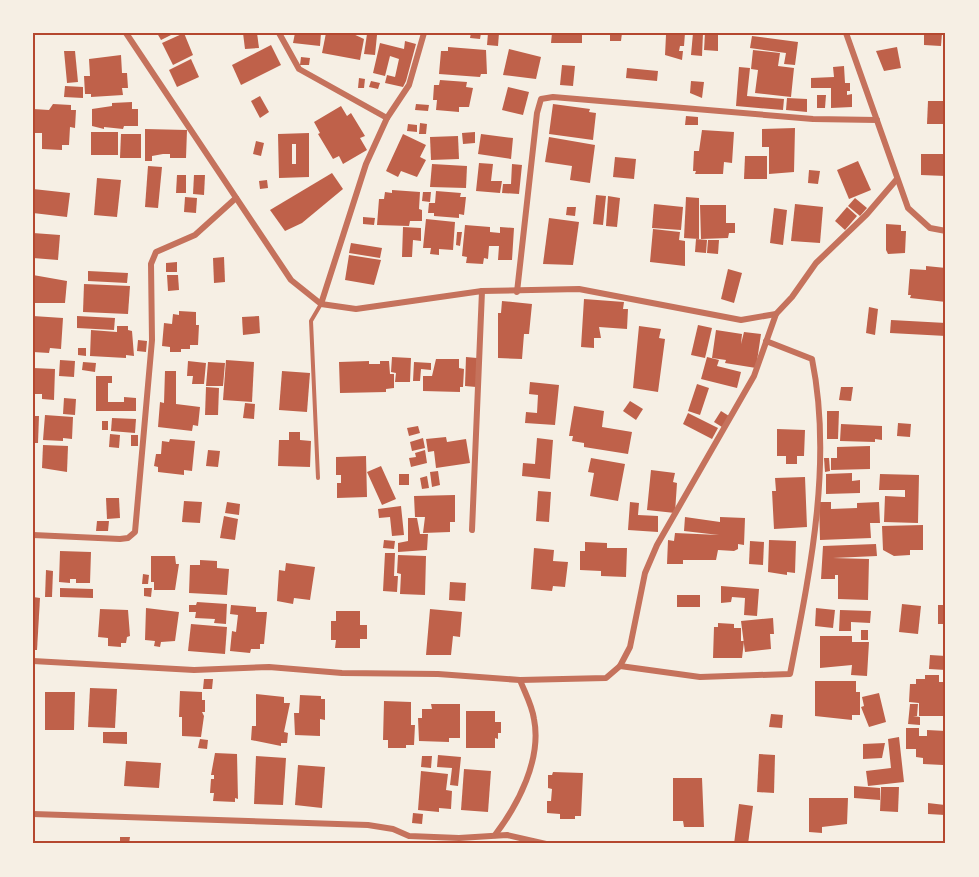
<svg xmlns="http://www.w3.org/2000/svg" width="979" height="877" font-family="Jost,sans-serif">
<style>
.building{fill:#bf614a;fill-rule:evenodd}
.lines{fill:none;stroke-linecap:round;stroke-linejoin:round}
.service{stroke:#c5725c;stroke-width:4}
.minor{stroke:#c5725c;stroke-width:6}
.neatline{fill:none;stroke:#b5482f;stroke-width:2}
</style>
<rect width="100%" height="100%" fill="#f6efe4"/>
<g class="building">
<path d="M157,33H175L161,40Z"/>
<path d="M184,33L193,55L173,65L162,43Z"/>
<path d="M243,33H257L259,48L245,49Z"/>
<path d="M295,33H321L320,46L293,43Z"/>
<path d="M326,33H351L364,39L360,60L322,53Z"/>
<path d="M471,33H481L480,39L470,38Z"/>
<path d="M488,33H499L498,46L487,45Z"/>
<path d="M552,33H582V43H551Z"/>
<path d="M610,33H622L621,41H610Z"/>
<path d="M657,33H685L684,46H680L679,51H683L682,60L665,55L666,35Z"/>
<path d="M693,33H703L702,56L691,55Z"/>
<path d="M705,33H718V51L704,50Z"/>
<path d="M924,33H942L941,46L924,45Z"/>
<path d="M367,34L377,35L375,55L364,54Z"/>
<path d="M752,36L798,42L795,65L784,64L786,53L750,48Z"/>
<path d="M405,41L416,44L406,81L403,87L385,83L387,75L395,77L399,59L390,56L385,76L373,73L380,43L404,49Z"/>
<path d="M271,45L281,65L241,85L232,65Z"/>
<path d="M448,47L486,50L487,74H481L480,77L439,74L441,51H448Z"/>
<path d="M897,47L901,68L884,71L876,51Z"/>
<path d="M509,49L541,57L536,79L503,75Z"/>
<path d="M753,50L780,53L778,66L794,68L791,97L755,93L758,70L751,69Z"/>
<path d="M64,51H75L78,82L67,83Z"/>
<path d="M121,55L122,73H127L128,88H122L123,95L91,97V94H85L84,76H90L89,59Z"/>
<path d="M301,57L310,58L309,65H300Z"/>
<path d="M191,59L199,77L177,87L169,70Z"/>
<path d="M562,65L575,66L573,86L560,85Z"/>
<path d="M844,66L845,83H850V91H847V95L852,94V107L831,108V88H811V78L834,77L833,67Z"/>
<path d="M739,67L750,68L747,96L784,99L783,110L736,106Z"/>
<path d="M627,68L658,71L657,81L626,78Z"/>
<path d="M359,78L365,79L364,88H358Z"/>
<path d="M440,80L467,82L466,87L473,88L469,107H459V112L436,110L437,100H433L434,85H439Z"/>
<path d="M371,81L380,83L378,89L369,87Z"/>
<path d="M691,81L704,82L702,98L690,93Z"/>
<path d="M65,86L83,87V98L64,97Z"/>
<path d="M508,87L529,92L523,115L502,110Z"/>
<path d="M817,95H826L825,108H817Z"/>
<path d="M260,96L269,112L260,118L251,101Z"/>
<path d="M787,98L807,99V112L786,110Z"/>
<path d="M928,101H945V124H927Z"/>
<path d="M132,102V109H138V126H124L123,129L104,127V129L92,126V109L112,106V103Z"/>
<path d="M53,104L71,105V110H76L75,128L70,127L69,145H62V150L42,149V133H33V109L49,110Z"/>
<path d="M416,104L429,105L428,111L415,110Z"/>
<path d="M553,104L590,109L589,112L596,113L593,140L549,134Z"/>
<path d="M341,106L347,116L351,113L365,136L360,138L367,150L343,164L339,156L333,159L318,134L320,133L314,122Z"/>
<path d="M686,116L698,117V125H685Z"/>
<path d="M420,123L427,124L426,134H419Z"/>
<path d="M408,124L417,125V132L407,131Z"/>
<path d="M795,128L794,172L769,174V147H762V129Z"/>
<path d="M145,129L187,130L186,158H170V154H163L152,156V161H145Z"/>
<path d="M702,130L734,132L732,163L724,162L723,174H695L696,171H693L694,151H699Z"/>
<rect x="91" y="132" width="27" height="23"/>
<path d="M475,132V143L463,144L462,133Z"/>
<path d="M309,133V177L279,178L278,134ZM292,144H296V164H292Z"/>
<path d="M121,134H141V158H120Z"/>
<path d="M403,134L426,145L420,157L426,160L417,177L401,171L398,177L386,171Z"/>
<path d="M481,134L513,138L511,159L478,154Z"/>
<path d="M458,136L459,159L431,160L430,137Z"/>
<path d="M549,137L595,145L590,183L570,180L572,166L545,162Z"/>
<path d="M256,141L264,143L261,156L253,154Z"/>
<path d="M921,154H946V176L921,175Z"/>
<path d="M745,156H767V179H744Z"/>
<path d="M615,157L636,159L634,179L613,177Z"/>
<path d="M858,161L871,190L849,199L837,170Z"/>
<path d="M479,163L493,164L491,181H502L500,193L476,191Z"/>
<path d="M432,164L467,166L466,188L430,187Z"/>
<path d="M512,164L522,165L519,194L502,193L503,184H511Z"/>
<path d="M148,166L162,167L158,208L145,207Z"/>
<path d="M809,170L820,171L818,184L808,183Z"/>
<path d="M332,173L343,189L302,223L285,231L270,210Z"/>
<path d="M177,175H186V193H176Z"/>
<path d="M194,175H205L204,195L193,194Z"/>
<path d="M97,178L121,180L117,217L94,215Z"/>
<path d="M267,180L268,188L260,189L259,181Z"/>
<path d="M33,189L70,193L67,217L33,213Z"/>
<path d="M392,190L420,192L419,209L422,210V221H410L409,226L377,225L379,199H384L385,192L392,193Z"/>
<path d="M436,191L461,193L460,197H466L464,215L459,214V218L434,216V213H428L429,203H435Z"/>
<path d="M423,192H431L430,202L422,201Z"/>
<path d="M596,195L606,196L603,225L593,224Z"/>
<path d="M608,196L620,198L617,227L606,226Z"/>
<path d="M185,197L197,198L196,213L184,212Z"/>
<path d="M686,197L699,198V239L684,238Z"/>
<path d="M855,198L867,208L860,216L848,206Z"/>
<path d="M654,204L683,207L681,230L652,228Z"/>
<path d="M795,204L823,207L820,243L791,241Z"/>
<path d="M700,205H726V223H735V233H729L728,238L701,239Z"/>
<path d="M567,207H576L575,216L566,215Z"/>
<path d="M847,207L857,216L845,230L835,221Z"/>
<path d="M774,208L787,210L783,245L770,243Z"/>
<path d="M363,217L375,218L374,225L363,224Z"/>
<path d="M549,218L579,222L573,265L543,264Z"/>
<path d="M426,219L455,222L453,250L439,249V255L430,254L431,248H423Z"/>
<path d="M886,224L901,225V231H906L905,253L888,254L886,250Z"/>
<path d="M465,225L490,227V232L500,233V227L514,228L512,260H498L499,246H489L488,259L484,258L483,264L466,263L467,257L462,256Z"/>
<path d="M403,227L421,228V241L413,240L412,257H402Z"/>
<path d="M653,229L680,232L679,240L685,241V266L650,262Z"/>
<path d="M457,232H462L460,246L456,245Z"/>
<path d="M33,233L60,235L58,260L33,258Z"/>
<path d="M696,239L707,240L706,253L695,252Z"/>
<path d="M708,240H719L718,254L707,253Z"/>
<path d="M351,243L382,248L380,258L349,253Z"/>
<path d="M349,255L381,260L374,285L345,280Z"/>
<path d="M224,257L225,282L214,283L213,258Z"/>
<path d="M177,262V272H166V263Z"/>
<path d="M926,266L946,268V302L910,298L911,295H908L910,269L926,270Z"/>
<path d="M728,269L742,273L734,303L721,299Z"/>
<path d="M88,271L128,273L127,283L88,281Z"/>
<path d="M33,275L67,281L65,303H33Z"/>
<path d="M167,275H178L179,290L168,291Z"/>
<path d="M84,284L130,286L128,314L83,312Z"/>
<path d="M584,299L624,302L623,309H628L627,329L599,327L601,338H594V348L581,347Z"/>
<path d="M502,301L532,304L529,334H524L522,359L498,358V313H501Z"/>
<path d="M869,307L878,309L875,335L866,333Z"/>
<path d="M179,311L196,312V325H199L198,345H190V349H181V352H170V347L162,346L164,323L172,324L173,314L179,315Z"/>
<path d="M33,316L63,318L61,349L50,348L49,353L33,352Z"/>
<path d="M77,316L115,318L114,330L77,328Z"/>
<path d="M259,316L260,333L243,335L242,317Z"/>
<path d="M891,320L946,323V336L890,333Z"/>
<path d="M698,325L712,328L705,358L691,355Z"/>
<path d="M117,326H128V330L132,331L134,356L126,355V358L90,356L91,330L117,332Z"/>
<path d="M639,326L661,329L659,338L665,339L658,392L633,388Z"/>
<path d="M716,330L742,334L741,344L744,332L761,334L756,368L725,363L726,360L712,358Z"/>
<path d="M138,340L147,341L146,352L137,351Z"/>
<path d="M78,348H86V356L78,355Z"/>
<path d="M392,357L411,358L410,382H395L396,373L391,372Z"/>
<path d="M466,357L477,358L476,387L465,386Z"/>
<path d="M707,357L719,360L717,366L741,372L737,388L701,379Z"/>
<path d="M436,359H459V368L464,369L463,387H460V392L423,391V376H432Z"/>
<path d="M60,360L75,361L74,377L59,376Z"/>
<path d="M226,360L254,362L252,402L223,400Z"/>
<path d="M188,361L206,363L204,384H192L193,376H187Z"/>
<path d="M369,361V364H380V361H389L390,374H394V388L386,389V392L340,393L339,362Z"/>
<path d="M83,362L96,363L95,372L82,370Z"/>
<path d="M208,362L225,363L223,386H206Z"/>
<path d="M414,362L431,363V370L421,369L420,381H413Z"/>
<path d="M33,368L55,369L54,400L42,399V394H33Z"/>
<path d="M165,371H176V404L200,407L198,426L193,425L192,431L158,427L160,402L164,403Z"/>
<path d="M282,371L310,373L307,412L279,410Z"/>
<path d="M96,376H112V383H108V402H124V397L136,398V411H96Z"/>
<path d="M530,382L559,385L555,425L525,423L526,412L537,413L538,395L529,394Z"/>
<path d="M697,384L709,388L700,415L688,411Z"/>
<path d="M206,387L219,388L218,415H205Z"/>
<path d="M841,387H853L851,401L839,400Z"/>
<path d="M64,398L76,399L75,415L63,414Z"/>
<path d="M630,401L643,409L636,420L623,411Z"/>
<path d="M245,403L255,404L254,419L243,418Z"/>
<path d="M574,406L604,411L602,427L632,432L628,454L584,447V443L572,441L573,436H569Z"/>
<path d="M721,411L729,416L722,427L714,422Z"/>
<path d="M827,411H839L838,439H827Z"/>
<path d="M688,413L718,428L712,439L683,424Z"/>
<path d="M45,415L73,417L72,439L63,438V441L43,440Z"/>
<path d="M33,416H39L38,443H33Z"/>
<path d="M112,418L136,419L135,433L111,431Z"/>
<rect x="102" y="421" width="6" height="9"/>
<path d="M898,423L911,424L910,437L897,436Z"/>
<path d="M841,424L882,426V440L875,439V442L840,441Z"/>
<path d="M418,426L420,433L409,436L407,428Z"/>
<path d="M777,429L805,430L804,456H797V464H786V456H777Z"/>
<path d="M289,432H300V440L311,441L310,467L278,466L279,440H289Z"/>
<path d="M110,434L120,435L119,448L109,447Z"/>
<rect x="131" y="435" width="7" height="11"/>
<path d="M446,437L447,442L466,439L470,463L436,468L434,451L428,452L426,439Z"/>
<path d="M423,438L425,448L412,451L410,442Z"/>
<path d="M537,438L553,440L550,479L522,476L523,463L535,464Z"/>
<path d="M170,439L195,441L192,471L184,470V475L158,472V467L154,466L156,454H161L162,441L169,442Z"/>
<path d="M43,445L68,446L67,472L42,468Z"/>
<path d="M870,446V469L831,470V458H837V447Z"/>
<path d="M208,450L220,451L218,467L206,466Z"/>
<path d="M425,450L427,463L411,467L409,458L416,457L415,453Z"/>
<path d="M366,456L367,497L337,498V483H341V475H336V457Z"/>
<path d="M591,458L625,464L618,501L590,496L594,473L588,472Z"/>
<path d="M824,458H829L830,471L825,472Z"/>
<path d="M381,466L396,499L382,505L367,472Z"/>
<path d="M651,470L675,473L673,482L677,483L675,513L647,510Z"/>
<path d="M438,471L440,485L432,487L430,472Z"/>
<path d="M852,473V481L860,480V493L826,494V474Z"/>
<rect x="399" y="474" width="10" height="11"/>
<path d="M880,474L919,475L918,523L884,522L885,496L905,497V490H879Z"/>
<path d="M427,476L429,488L422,489L420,478Z"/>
<path d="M805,477L807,527L774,529L772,491H776L775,478Z"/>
<path d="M538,491L551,492L549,522L536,521Z"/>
<path d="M455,495V522H450V532L423,533L425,517H415L414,496Z"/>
<path d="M106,498H119L120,518L107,519Z"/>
<path d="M184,501L202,502L200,523L182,522Z"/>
<path d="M227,502L240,504L239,515L225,513Z"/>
<path d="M630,502L639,503L638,515L658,516V532L628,530Z"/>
<path d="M819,502H831V509L857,508V503L879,502L880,523H870L871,538L820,540Z"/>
<path d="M401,506L404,535L392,536L390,517L379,518L378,509Z"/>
<path d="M224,516L238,519L235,540L220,538Z"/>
<path d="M685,517L720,522V517L745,518L744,545L738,544V549L734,551L718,550L716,560H683V564H667L668,540L674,541L675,533L719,535L684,531Z"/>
<path d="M408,518H417L420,534H428L427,550L398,552V543L408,541Z"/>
<path d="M97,521H109L108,531H96Z"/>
<path d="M923,525V550H910V555L894,556L883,550L882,526Z"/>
<path d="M384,540L395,541L394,549L383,548Z"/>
<path d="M769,540L796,541L795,573L787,572V575L768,572Z"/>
<path d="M750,541L764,542L763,565L749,564Z"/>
<path d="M585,542L607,543V548H627L626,577L601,576V571L580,570V551H585Z"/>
<path d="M876,544L877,556L833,558L869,559L868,600L838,599V575H835V579H821L823,546Z"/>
<path d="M534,548L554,550L553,561L568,562L565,587L553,586L552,591L531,589Z"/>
<path d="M60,551L91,552L90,583H76V579H70V583L59,582Z"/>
<path d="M385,553H395L394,576H398L397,592L383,591Z"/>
<path d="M398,555L426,556L425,595L400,594L401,574L397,573Z"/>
<path d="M151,556H175L176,564H179L175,590H154V582H151Z"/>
<path d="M200,560L217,561V568L229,569L227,595L189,593L190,565H200Z"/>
<path d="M286,563L315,567L310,600L294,598L293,604L277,601L279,570L285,571Z"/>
<path d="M46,570L53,571L52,597H45Z"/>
<path d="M143,574L149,575L148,584H142Z"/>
<path d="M450,582L466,583L465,601L449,600Z"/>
<path d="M721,586L759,589L757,616L744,615L745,598L732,597L731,602L721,603Z"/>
<path d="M60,588L93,589V598L60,597Z"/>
<path d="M144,588H152L151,597L144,596Z"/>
<rect x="677" y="595" width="23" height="12"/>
<path d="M33,597L40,598L37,650H33Z"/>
<path d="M197,602L227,604L226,624L214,623L215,619L195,618L196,612H189V605H196Z"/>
<path d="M902,604L921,606L918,634L899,632Z"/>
<path d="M231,605L256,607V612H267L264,644H260V649H251L250,653L230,651L232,631L236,632L238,615L230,614Z"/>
<path d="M938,605H946V635H943V624H938Z"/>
<path d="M146,608L179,612L175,641L161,642L160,647L154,646L155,641L145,640Z"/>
<path d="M816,608L835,610L833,628L815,626Z"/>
<path d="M100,609L128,610L130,636L127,637L126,643H121V647L108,646V638L98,637Z"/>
<path d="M430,609L462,612L460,637L453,636L451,655H426Z"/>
<path d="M840,610L871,611L870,623L851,622V631H839Z"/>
<path d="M336,611H360V625H367V639H360V648H335L336,640H331V621H336Z"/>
<path d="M773,618L774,634H770L771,649L745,652L741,621Z"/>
<path d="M718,623L734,624V628H741V641H744L742,658H713L714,627H718Z"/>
<path d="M191,624L227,627L225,654L188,651Z"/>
<rect x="861" y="630" width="7" height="10"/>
<path d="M820,636H852V642H869L867,676L851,675L852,665L820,668Z"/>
<path d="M930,655L946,656V670L929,669Z"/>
<path d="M925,675H939V682H946V716H919V703L909,702L910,684H916V679H925Z"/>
<path d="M204,679H213L212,689H203Z"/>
<path d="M815,681H856V692H860V715H852V720L815,716Z"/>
<path d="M90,688L117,689L115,728L88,727Z"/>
<path d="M180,691L202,692V700H205V712H202L204,716L201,737L182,736V717H179Z"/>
<path d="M45,692H75L74,730H45Z"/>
<path d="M879,693L886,722L869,727L861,707L864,706L862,697Z"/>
<path d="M256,694L284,697V703H290L284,732L288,733L287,743H281V746L251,740L252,726H256Z"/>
<path d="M300,695L321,696V699H325V720L320,719V736L295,735L294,713H299Z"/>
<path d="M384,701L411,702V725H415L414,745H406V748H388V740H383Z"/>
<path d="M431,704H460V738H449V742L419,741L418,718H422V709H432Z"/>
<path d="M910,704H918L917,716H913L920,717V725L908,724Z"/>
<path d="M466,711H495V722H501V733H498V739L495,738V748H466Z"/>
<path d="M771,714L783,715L782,728L769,727Z"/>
<path d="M906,728H919V736H927V730L946,731V763L943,765L923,764V758L916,757V749H906Z"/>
<path d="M103,732H127V744L103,743Z"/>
<path d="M899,737L904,782L868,786L866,771L891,768L888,739Z"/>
<path d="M200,739L208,740L207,749L198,748Z"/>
<path d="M885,743L882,758L863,759V744Z"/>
<path d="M215,753L237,754L238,799L235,798V802L213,801L214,793H210L211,779H214V775H211Z"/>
<path d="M759,754L775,755L774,793L757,792Z"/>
<path d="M438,755L461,757L458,786L450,785L452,768L437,767Z"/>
<path d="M256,756L286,758L283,805L254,804Z"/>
<path d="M422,756H432L431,768L421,767Z"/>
<path d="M126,761L161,763L159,788L124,786Z"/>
<path d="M298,765L325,767L322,808L295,805Z"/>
<path d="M464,769L491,771L488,812L461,810Z"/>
<path d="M421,771L448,774L446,790L452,791L451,809L439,808V812L418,810Z"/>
<path d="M553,772L583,773L581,816H575V819H560V814L547,813V801H551L552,789L548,788V775H552Z"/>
<path d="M673,778H702L704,827H684L683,821H673Z"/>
<path d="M854,786L880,788V800L854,798Z"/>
<path d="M881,787H899L898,812L880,811Z"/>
<path d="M809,798H848L847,824L822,827V833L809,832Z"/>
<path d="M928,803L945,805V815L928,814Z"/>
<path d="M739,804L753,806L748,844H734Z"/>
<path d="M413,813L423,814L422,824L412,823Z"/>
<path d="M120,837H130L129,844H120Z"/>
</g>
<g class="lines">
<path class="service" d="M318,478L311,321L321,304"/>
<g class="minor">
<path d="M126,33L291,280L321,304L356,309L482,291L579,289L741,320L776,314L792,297L816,263L867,214L897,179"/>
<path d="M279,33L299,69L387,118"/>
<path d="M846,33L908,208L930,228L946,231"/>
<path d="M517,292L537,113L541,99L553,97L813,119L877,120"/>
<path d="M321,304L366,164L387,118L409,85L424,33"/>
<path d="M472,530L482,291"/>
<path d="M33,535L120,539L128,538L135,532L152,340L151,264L156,252L195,235L236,198"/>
<path d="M33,661L194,670L269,667L342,673L438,674L520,680L606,678L620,666L630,647L645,573L657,545L754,376L776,314"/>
<path d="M620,666L700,677L790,674C810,572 833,462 812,359L766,341"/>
<path d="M33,814L368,825L393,829L409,836L459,838L507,835L546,844"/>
<path d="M495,835C518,805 542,759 534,719C532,705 525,693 520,680"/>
</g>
</g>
<rect width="979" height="877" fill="none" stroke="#f6efe4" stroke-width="69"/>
<rect x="34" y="34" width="910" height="808" class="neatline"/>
</svg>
